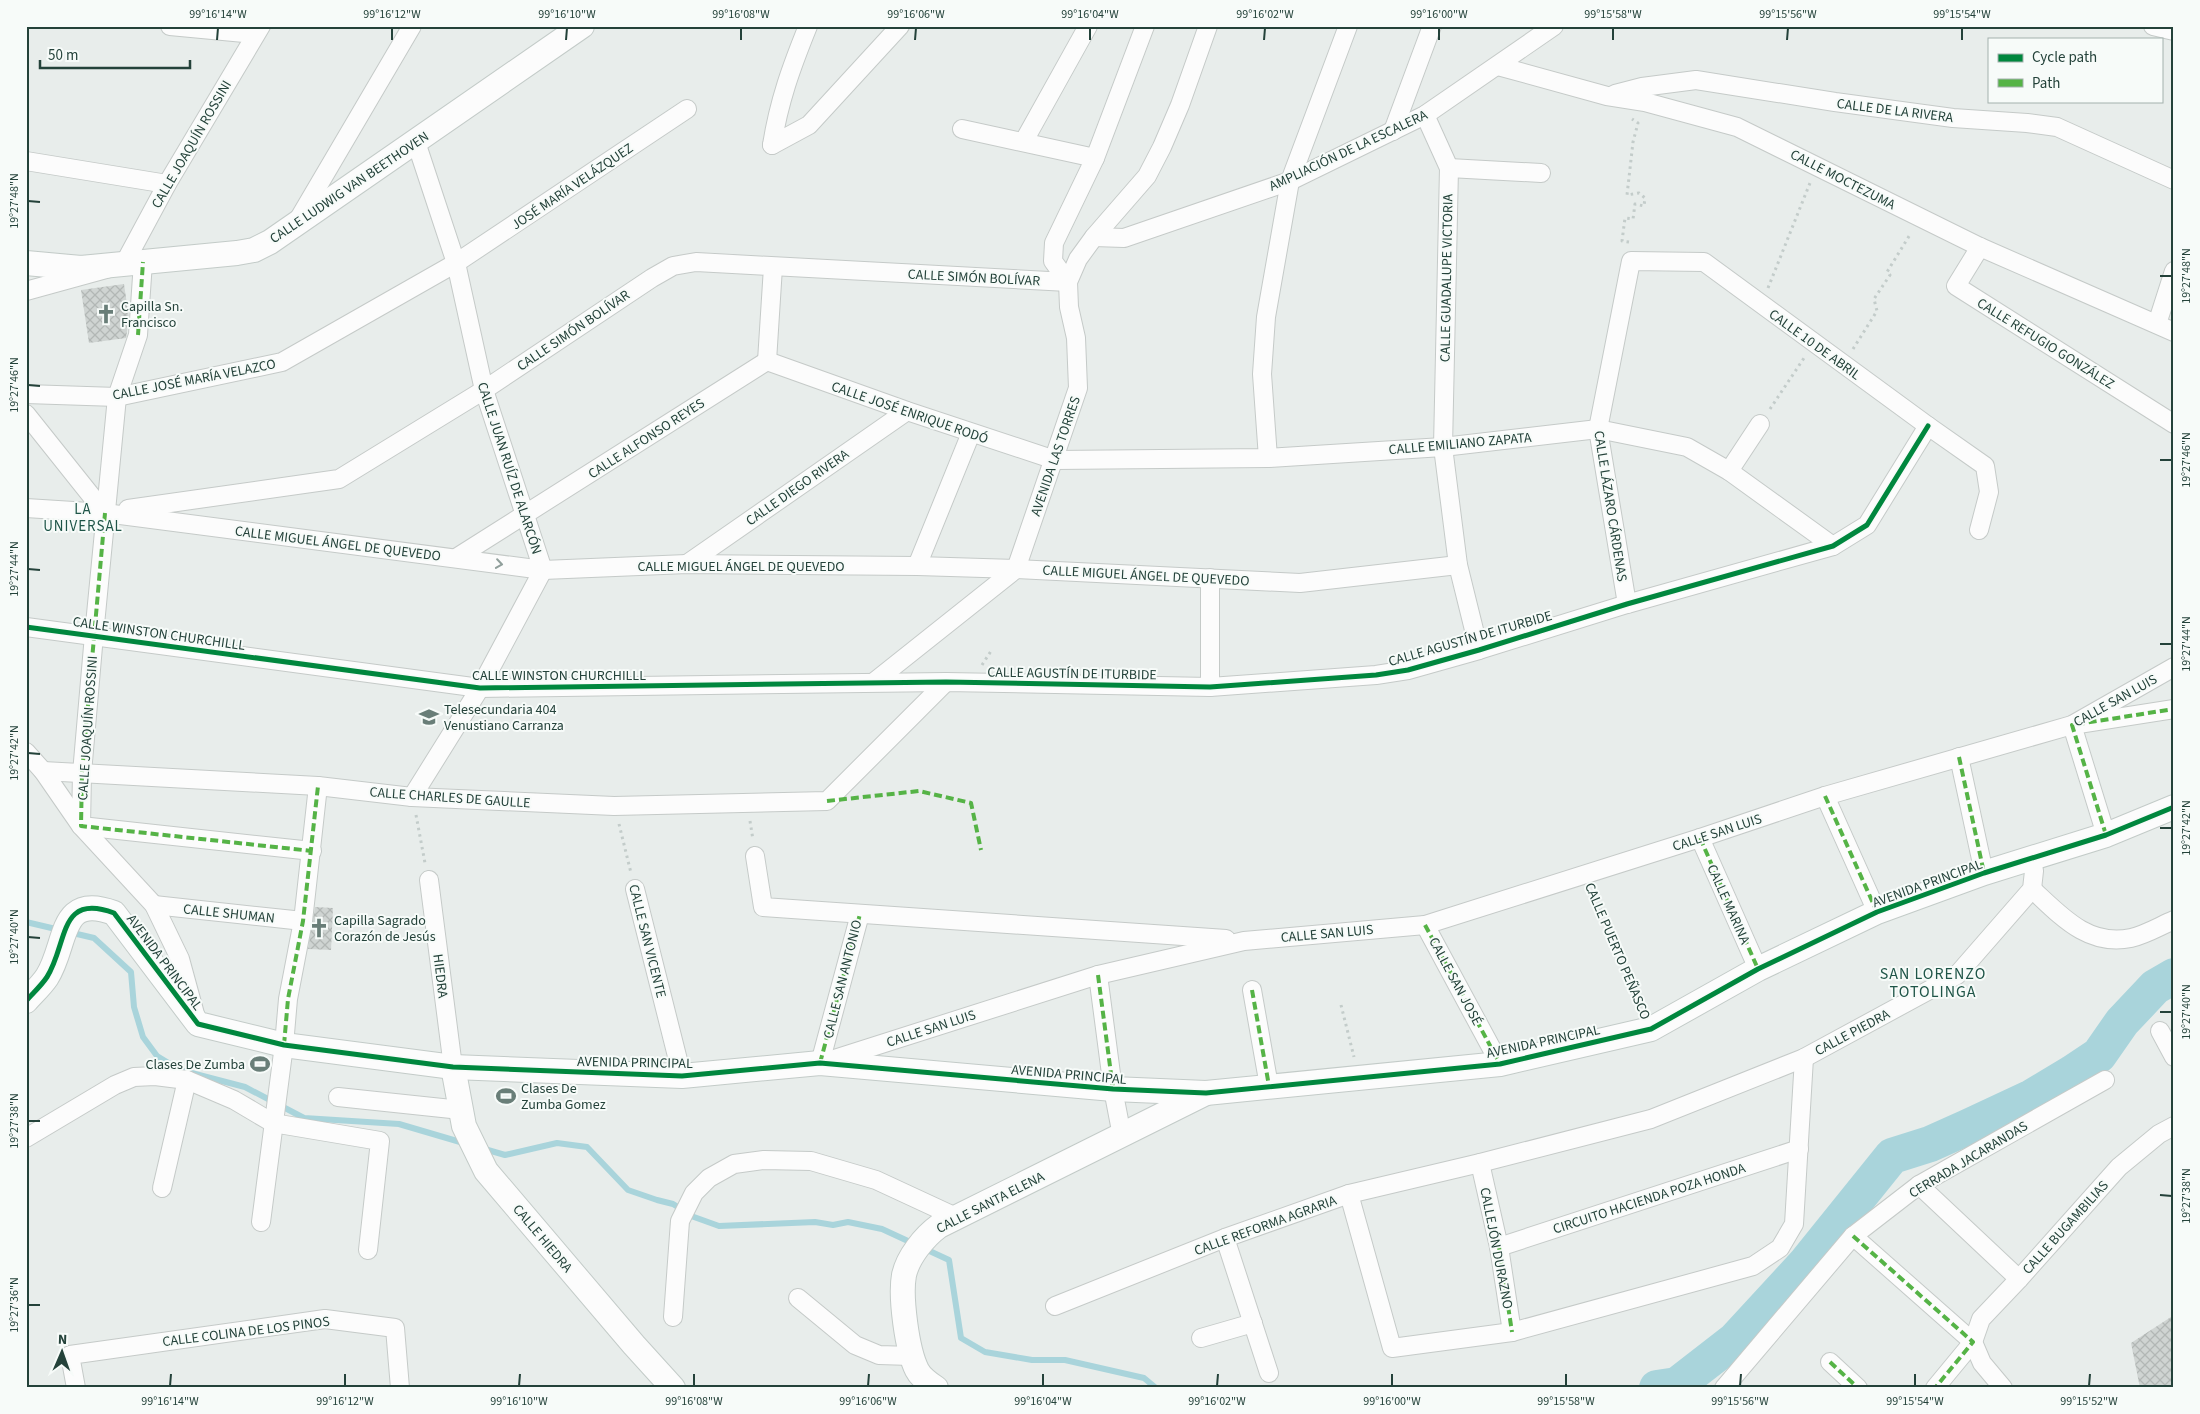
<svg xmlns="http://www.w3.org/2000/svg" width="2200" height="1414" font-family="'Source Sans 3',sans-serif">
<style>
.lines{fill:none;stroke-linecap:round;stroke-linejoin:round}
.stream{stroke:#a9d4db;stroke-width:6}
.river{stroke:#a9d4db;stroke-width:36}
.building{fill:url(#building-cross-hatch)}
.street-casing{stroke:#c5cac8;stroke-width:20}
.secondary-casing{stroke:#c3cbc8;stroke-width:26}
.path{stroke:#c3ccca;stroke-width:3;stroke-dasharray:2.5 4;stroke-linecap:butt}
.street{stroke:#fcfcfc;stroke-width:18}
.secondary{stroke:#fcfcfc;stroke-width:24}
.quiet{stroke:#55b346;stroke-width:4;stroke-dasharray:8 4;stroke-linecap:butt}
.cycleway-casing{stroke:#f7fbf9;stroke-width:8}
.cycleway{stroke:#00873e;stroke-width:5}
.oneway{stroke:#909f9b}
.ticks{fill:none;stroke:#24423a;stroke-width:2}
.labels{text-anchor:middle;stroke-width:4;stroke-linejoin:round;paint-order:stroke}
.street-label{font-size:14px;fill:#24423a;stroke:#f7fbf9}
.poi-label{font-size:14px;fill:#24423a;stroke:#f7fbf9;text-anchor:start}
.neighbourhood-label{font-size:15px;letter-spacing:1px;fill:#1f5548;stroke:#f7fbf9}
.quarter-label{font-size:16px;letter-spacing:1px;fill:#1f5548;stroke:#f7fbf9}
.neatline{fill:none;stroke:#24423a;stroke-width:2}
.ticks-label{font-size:12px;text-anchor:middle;fill:#24423a}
</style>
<defs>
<pattern id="building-cross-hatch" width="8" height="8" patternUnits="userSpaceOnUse" patternTransform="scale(1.25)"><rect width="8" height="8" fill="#cfd4d2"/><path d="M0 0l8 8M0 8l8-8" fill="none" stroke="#b2b7b5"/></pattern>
</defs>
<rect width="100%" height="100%" fill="#e8edeb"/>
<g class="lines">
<g class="stream">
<path d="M26,922L94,938L131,972L134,1007L143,1037L157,1056L180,1070L245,1087L304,1118L399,1124L467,1144"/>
<path d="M481,1148L505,1155L557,1143L587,1147L628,1190L657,1200L673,1204L694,1217L719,1226L815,1222L833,1225L848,1222L882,1229L949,1260L961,1338L985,1352L1032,1360H1065L1144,1378L1156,1388"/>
</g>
<path class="river" d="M1657,1388L1677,1385L1735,1340L1805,1264L1892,1156L1930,1144L1968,1127L2032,1097L2072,1073L2099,1055L2122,1022L2155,987L2174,976"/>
</g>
<g class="building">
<path d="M124,284L129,318L126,338L89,343L81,290Z"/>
<path d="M315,907L333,908L331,950L308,949Z"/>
<path d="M2174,1315V1388H2140L2131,1343Z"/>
</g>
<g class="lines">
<defs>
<g id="street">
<path d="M170,26L255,34"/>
<path d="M2153,26L2174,31"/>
<path d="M1498,66L1607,96L1645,102L1737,127L1980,247L2174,332"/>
<path d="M1615,94L1642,87L1696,80L1835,102L1953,118L2027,123L2057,127L2174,180"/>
<path d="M1425,115L1449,168L1443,447L1458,565L1479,650"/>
<path d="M962,129L1095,158"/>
<path d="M1393,131L1432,26"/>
<path d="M1024,141L1088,26"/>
<path d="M772,145L809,125L900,26"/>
<path d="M772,145C779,101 791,68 808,26"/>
<path d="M26,161L167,184"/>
<path d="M1449,168L1541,173"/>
<path d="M298,220L412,26"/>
<path d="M1094,237L1124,238L1290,181L1425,115L1554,26"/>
<path d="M1980,247L1956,286L2174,424"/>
<path d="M143,262L138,335L117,397L94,635L82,773L81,826L312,851"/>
<path d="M1068,282L1053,261L1054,243L1095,158L1145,26"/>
<path d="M26,291L124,264L167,184L261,26"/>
<path d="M2157,324L2174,271"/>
<path d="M767,361L907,411L1055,460L1268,458L1443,447L1598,429L1687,447L1729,471L1833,546"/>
<path d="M767,361L773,267"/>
<path d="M26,394L117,397L282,362L456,263L687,109"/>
<path d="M26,414L105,513"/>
<path d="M1268,458L1262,374L1266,317L1290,181L1348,26"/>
<path d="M1729,471L1760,424"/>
<path d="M26,508L105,513L543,570L687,564L917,566L1016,569L1300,583L1458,565"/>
<path d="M128,509L339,479L484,390L652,278L673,266L696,262L1068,282"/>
<path d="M456,558L767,361"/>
<path d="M687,564L907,411"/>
<path d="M917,566L971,433"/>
<path d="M1627,604L1598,429L1631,261L1704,262L1928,426L1985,466L1989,492L1979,530"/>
<path d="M26,627L480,688L946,682L1210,687L1376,675L1408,670L1479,650L1627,604L1833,546L1867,525L1928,426"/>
<path d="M874,682L1016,569L1078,388L1076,338L1069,307L1068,282L1078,259L1094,237L1147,176L1162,147L1180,105L1208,26"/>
<path d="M1210,687V578"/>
<path d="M26,752L43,771L81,826L154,905L180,959L195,1014"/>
<path d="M1959,757L1984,873"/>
<path d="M43,771L318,786L412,797L614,806L827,801L946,682"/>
<path d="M1825,796L1877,912"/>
<path d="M412,797L480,688L543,570L484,390L456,263L416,142"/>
<path d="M2106,835L2072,725L2174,709"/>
<path d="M1700,838L1758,969"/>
<path d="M755,856L763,907L1226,939"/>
<path d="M429,880L453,1067"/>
<path d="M635,889L682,1076"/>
<path d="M2032,889C2061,916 2088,947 2131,938C2145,935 2160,926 2174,920"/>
<path d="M154,905L303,921"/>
<path d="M1425,925L1500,1064"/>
<path d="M1098,975L1113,1089L1122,1136"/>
<path d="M1252,990L1269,1086"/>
<path d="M2160,1031L2174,1057"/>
<path d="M828,1061L1098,975L1244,941L1425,925L1700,838L1825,796L2072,725L2174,667"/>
<path d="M820,1063L860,914"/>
<path d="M338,1097L461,1110"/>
<path d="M26,1138L115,1085L134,1077L155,1076L187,1080L234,1100L273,1123L380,1141L368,1250"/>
<path d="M1480,1163L1499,1247L1512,1332"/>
<path d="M1919,1185L2019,1279"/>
<path d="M162,1188L187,1080"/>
<path d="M1349,1194L1392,1348L1512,1332L1753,1266L1780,1248L1794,1224L1804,1058"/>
<path d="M261,1222L284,1045L288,999L303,921L318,786"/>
<path d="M1853,1236L1973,1342L1982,1363L2003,1388"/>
<path d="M1225,1238L1269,1373"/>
<path d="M1499,1247L1799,1149"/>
<path d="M798,1298L855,1345L879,1355L911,1356"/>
<path d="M1055,1306L1225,1238L1349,1194L1480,1163L1651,1119L1804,1058L1957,975L2032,889L2034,871L2032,858"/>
<path d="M673,1317L680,1221L694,1193L709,1178L734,1164L764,1160L811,1161L876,1180L958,1218"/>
<path d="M1201,1338L1253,1323"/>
<path d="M1830,1362L1858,1388"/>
<path d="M76,1388L70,1355L325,1319L395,1328L400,1388"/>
<path d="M1724,1388L1853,1236L1919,1185L2105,1080"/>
<path d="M1935,1388L1973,1342L1981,1319L2019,1279L2119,1167L2159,1134L2174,1126"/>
</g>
<g id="secondary">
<path d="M26,263L81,268L237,253L254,250L270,242L582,26"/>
<path d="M26,1001C33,993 41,986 47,977C68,944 58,892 114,913L198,1024L284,1045L453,1067L682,1076L820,1063L1113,1089L1206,1093L1500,1064L1651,1029L1758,969L1877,912L1984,873L2106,835L2174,807"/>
<path d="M453,1067L464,1126L486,1171L634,1345L673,1388"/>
<path d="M936,1388C930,1384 920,1376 917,1370C907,1350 900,1297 904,1275C908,1257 924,1237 939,1226L1204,1094"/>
</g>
</defs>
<use href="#street" class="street-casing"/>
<use href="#secondary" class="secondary-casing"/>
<g class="path">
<path d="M1629,242L1622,241L1625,218L1633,219L1635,204L1644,206L1645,198L1639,193L1627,195L1633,142L1638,123L1632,119"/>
<path d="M1768,288L1810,183"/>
<path d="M1853,349L1877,311L1874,299L1890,275L1887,272L1911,233"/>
<path d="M1770,409L1804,358"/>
<path d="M982,665L991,651"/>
<path d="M416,815L425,863"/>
<path d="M750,821L753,840"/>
<path d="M619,824L631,873"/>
<path d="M1593,891L1643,1010"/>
<path d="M1341,1005L1354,1057"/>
</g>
<use href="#street" class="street"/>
<use href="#secondary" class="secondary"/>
<g class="quiet">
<path d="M138,335L143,262"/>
<path d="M105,513L82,773L81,826L312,851"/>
<path d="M1959,757L1984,873"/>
<path d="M1825,796L1877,912"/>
<path d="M827,801L919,791L971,803L981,850"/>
<path d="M2106,835L2072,725L2174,709"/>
<path d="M1700,838L1758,969"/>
<path d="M1425,925L1500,1064"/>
<path d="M1098,975L1113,1089"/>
<path d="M1252,990L1269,1086"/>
<path d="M284,1045L288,999L303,921L318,786"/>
<path d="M820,1063L860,914"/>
<path d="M1853,1236L1973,1342L1935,1388"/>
<path d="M1499,1247L1512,1332"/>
<path d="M1830,1362L1858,1388"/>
</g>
<defs>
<g id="cycleway">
<path d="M26,627L480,688L946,682L1210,687L1376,675L1408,670L1479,650L1627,604L1833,546L1867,525L1928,426"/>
<path d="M26,1001C33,993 41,986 47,977C68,944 58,892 114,913L198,1024L284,1045L453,1067L682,1076L820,1063L1113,1089L1206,1093L1500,1064L1651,1029L1758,969L1877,912L1984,873L2106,835L2174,807"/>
</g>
</defs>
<use href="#cycleway" class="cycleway-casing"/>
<use href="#cycleway" class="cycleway"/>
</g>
<defs><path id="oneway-chevron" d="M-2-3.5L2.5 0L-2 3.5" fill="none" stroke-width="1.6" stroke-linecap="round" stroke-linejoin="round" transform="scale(1.25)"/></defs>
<use class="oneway" href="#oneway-chevron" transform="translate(499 564) rotate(8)"/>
<path class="ticks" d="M217,40L218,28M392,40V28M566,40L567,28M741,40V28M915,40L916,28M1090,40V28M1264,40L1265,28M1439,40V28M1613,40V28M1787,40L1788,28M1962,40V28M28,201L40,202M2160,276H2172M28,385L40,386M2160,460H2172M28,569L40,570M2160,644H2172M28,753L40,754M2160,828H2172M28,937L40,938M2160,1012H2172M28,1121H40M2160,1195L2172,1196M28,1305H40M170,1386L171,1374M345,1386V1374M519,1386L520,1374M694,1386V1374M868,1386L869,1374M1043,1386V1374M1217,1386L1218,1374M1392,1386V1374M1566,1386V1374M1740,1386L1741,1374M1915,1386V1374M2089,1386L2090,1374"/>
<defs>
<symbol id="church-bare" viewBox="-9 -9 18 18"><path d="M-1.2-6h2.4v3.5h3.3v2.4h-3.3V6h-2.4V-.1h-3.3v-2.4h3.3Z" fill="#697e78" stroke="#f7fbf9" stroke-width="2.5" paint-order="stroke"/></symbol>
<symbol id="school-bare" viewBox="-9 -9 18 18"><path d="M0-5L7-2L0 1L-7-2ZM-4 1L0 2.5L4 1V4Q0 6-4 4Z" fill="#697e78" stroke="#f7fbf9" stroke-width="2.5" paint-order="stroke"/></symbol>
<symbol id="stadium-bare" viewBox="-9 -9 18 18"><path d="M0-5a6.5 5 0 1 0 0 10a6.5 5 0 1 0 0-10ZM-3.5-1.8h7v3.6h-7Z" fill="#697e78" stroke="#f7fbf9" stroke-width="2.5" paint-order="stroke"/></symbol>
</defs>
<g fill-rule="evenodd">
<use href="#church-bare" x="92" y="300" width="28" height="28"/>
<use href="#school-bare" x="415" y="703" width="28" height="28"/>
<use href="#church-bare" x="305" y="914" width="28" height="28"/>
<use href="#stadium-bare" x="246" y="1050" width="28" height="28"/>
<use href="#stadium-bare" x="492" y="1082" width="28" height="28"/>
</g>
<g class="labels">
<g class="street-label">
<text transform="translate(1895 110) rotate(7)" y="5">CALLE DE LA RIVERA</text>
<text transform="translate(191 144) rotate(-60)" y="5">CALLE JOAQUÍN ROSSINI</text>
<text transform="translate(1348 150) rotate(-25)" y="5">AMPLIACIÓN DE LA ESCALERA</text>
<text transform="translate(1843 179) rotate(27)" y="5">CALLE MOCTEZUMA</text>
<text transform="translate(572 186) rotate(-34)" y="5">JOSÉ MARÍA VELÁZQUEZ</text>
<text transform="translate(349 187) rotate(-34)" y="5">CALLE LUDWIG VAN BEETHOVEN</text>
<text transform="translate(974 277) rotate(3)" y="5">CALLE SIMÓN BOLÍVAR</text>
<text transform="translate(1446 278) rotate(-89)" y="5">CALLE GUADALUPE VICTORIA</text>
<text transform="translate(573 330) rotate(-34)" y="5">CALLE SIMÓN BOLÍVAR</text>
<text transform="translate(2046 343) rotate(32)" y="5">CALLE REFUGIO GONZÁLEZ</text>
<text transform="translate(1815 344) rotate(36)" y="5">CALLE 10 DE ABRIL</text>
<text transform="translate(194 379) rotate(-11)" y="5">CALLE JOSÉ MARÍA VELAZCO</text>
<text transform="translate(910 412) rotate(19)" y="5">CALLE JOSÉ ENRIQUE RODÓ</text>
<text transform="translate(646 438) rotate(-33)" y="5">CALLE ALFONSO REYES</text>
<text transform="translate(1460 443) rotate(-5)" y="5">CALLE EMILIANO ZAPATA</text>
<text transform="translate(1055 456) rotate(-71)" y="5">AVENIDA LAS TORRES</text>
<text transform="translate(510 468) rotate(72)" y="5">CALLE JUAN RUÍZ DE ALARCÓN</text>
<text transform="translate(797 487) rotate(-35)" y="5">CALLE DIEGO RIVERA</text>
<text transform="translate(1611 506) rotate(81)" y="5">CALLE LÁZARO CÁRDENAS</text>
<text transform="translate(338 543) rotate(7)" y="5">CALLE MIGUEL ÁNGEL DE QUEVEDO</text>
<text x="741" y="571">CALLE MIGUEL ÁNGEL DE QUEVEDO</text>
<text transform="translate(1146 575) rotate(3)" y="5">CALLE MIGUEL ÁNGEL DE QUEVEDO</text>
<text transform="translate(159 633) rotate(8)" y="5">CALLE WINSTON CHURCHILLL</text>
<text transform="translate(1470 638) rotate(-16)" y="5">CALLE AGUSTÍN DE ITURBIDE</text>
<text transform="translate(1072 673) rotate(1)" y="5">CALLE AGUSTÍN DE ITURBIDE</text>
<text x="559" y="680">CALLE WINSTON CHURCHILLL</text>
<text transform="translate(2115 700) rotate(-29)" y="5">CALLE SAN LUIS</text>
<text transform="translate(87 728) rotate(-86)" y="5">CALLE JOAQUÍN ROSSINI</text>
<text transform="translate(450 797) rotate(4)" y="5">CALLE CHARLES DE GAULLE</text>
<text transform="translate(1717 832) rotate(-18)" y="5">CALLE SAN LUIS</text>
<text transform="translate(1927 883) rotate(-20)" y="5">AVENIDA PRINCIPAL</text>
<text transform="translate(1729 904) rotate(66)" y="5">CALLE MARINA</text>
<text transform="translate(229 913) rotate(6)" y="5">CALLE SHUMAN</text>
<text transform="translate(1327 933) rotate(-5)" y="5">CALLE SAN LUIS</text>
<text transform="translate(648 941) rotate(76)" y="5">CALLE SAN VICENTE</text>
<text transform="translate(1618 951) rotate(67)" y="5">CALLE PUERTO PEÑASCO</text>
<text transform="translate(165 962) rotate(53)" y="5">AVENIDA PRINCIPAL</text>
<text transform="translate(441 976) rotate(83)" y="5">HIEDRA</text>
<text transform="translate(842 979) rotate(-76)" y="5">CALLE SAN ANTONIO</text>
<text transform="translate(1456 981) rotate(62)" y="5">CALLE SAN JOSÉ</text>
<text transform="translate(931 1028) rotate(-18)" y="5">CALLE SAN LUIS</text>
<text transform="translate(1852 1032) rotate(-28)" y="5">CALLE PIEDRA</text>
<text transform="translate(1543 1041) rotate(-12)" y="5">AVENIDA PRINCIPAL</text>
<text transform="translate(635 1062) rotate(1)" y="5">AVENIDA PRINCIPAL</text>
<text transform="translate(1069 1074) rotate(5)" y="5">AVENIDA PRINCIPAL</text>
<text transform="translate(1968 1159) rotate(-31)" y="5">CERRADA JACARANDAS</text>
<text transform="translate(1649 1198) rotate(-18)" y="5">CIRCUITO HACIENDA POZA HONDA</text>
<text transform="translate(990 1202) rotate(-27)" y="5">CALLE SANTA ELENA</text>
<text transform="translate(1265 1225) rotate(-20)" y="5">CALLE REFORMA AGRARIA</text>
<text transform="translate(2065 1227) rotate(-48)" y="5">CALLE BUGAMBILIAS</text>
<text transform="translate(543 1238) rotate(50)" y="5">CALLE HIEDRA</text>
<text transform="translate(1497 1248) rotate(79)" y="5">CALLEJÓN DURAZNO</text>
<text transform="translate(246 1331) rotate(-7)" y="5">CALLE COLINA DE LOS PINOS</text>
</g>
<g class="poi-label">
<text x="121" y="311">Capilla Sn.<tspan x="121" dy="16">Francisco</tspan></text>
<text x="444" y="714">Telesecundaria 404<tspan x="444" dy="16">Venustiano Carranza</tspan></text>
<text x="334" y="925">Capilla Sagrado<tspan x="334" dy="16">Corazón de Jesús</tspan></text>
<text x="245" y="1069" text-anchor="end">Clases De Zumba</text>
<text x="521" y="1093">Clases De<tspan x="521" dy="16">Zumba Gomez</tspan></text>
</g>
<g class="neighbourhood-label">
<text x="83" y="514">LA<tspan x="83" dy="17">UNIVERSAL</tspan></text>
</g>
<g class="quarter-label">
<text x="1933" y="979">SAN LORENZO<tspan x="1933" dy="18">TOTOLINGA</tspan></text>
</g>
</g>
<rect width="2200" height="1414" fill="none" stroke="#f7fbf9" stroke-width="55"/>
<rect x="1988" y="38" width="175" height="65" fill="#f7fbf9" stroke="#a3b1ad"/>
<rect x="1998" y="54" width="25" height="8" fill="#00873e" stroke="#a3b1ad"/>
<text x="2032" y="62" font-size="15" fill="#24423a">Cycle path</text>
<rect x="1998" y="79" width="25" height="8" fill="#55b346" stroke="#a3b1ad"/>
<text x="2032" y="88" font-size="15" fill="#24423a">Path</text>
<g transform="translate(62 1352) rotate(2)" stroke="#f7fbf9" stroke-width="4" paint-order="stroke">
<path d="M0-4L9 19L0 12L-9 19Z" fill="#24423a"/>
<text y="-8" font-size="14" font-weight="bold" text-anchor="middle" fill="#24423a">N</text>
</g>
<path d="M40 60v8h150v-8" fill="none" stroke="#24423a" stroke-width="2.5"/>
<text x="48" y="60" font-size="15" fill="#24423a" stroke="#f7fbf9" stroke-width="4" paint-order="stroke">50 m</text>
<rect x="28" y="28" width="2144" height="1358" class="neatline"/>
<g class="ticks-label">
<text x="218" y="18">99°16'14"W</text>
<text x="392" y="18">99°16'12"W</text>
<text x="567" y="18">99°16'10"W</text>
<text x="741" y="18">99°16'08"W</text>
<text x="916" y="18">99°16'06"W</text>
<text x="1090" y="18">99°16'04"W</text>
<text x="1265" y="18">99°16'02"W</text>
<text x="1439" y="18">99°16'00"W</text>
<text x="1613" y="18">99°15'58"W</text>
<text x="1788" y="18">99°15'56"W</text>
<text x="1962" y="18">99°15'54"W</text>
<text transform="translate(14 201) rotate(-90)" y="4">19°27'48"N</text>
<text transform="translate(2186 276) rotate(-90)" y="4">19°27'48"N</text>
<text transform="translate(14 385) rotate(-90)" y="4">19°27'46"N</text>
<text transform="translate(2186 460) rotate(-90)" y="4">19°27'46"N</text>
<text transform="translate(14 569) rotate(-90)" y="4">19°27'44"N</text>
<text transform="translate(2186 644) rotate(-90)" y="4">19°27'44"N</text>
<text transform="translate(14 753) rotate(-90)" y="4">19°27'42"N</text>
<text transform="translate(2186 828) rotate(-90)" y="4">19°27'42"N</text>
<text transform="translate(14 937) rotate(-90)" y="4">19°27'40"N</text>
<text transform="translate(2186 1012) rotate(-90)" y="4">19°27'40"N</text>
<text transform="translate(14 1121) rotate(-90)" y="4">19°27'38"N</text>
<text transform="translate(2186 1196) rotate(-90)" y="4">19°27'38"N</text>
<text transform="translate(14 1305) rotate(-90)" y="4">19°27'36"N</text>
<text x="170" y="1405">99°16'14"W</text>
<text x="345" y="1405">99°16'12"W</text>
<text x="519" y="1405">99°16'10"W</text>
<text x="694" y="1405">99°16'08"W</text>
<text x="868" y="1405">99°16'06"W</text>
<text x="1043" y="1405">99°16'04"W</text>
<text x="1217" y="1405">99°16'02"W</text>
<text x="1392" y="1405">99°16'00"W</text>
<text x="1566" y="1405">99°15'58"W</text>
<text x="1740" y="1405">99°15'56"W</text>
<text x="1915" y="1405">99°15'54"W</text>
<text x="2089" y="1405">99°15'52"W</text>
</g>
</svg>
